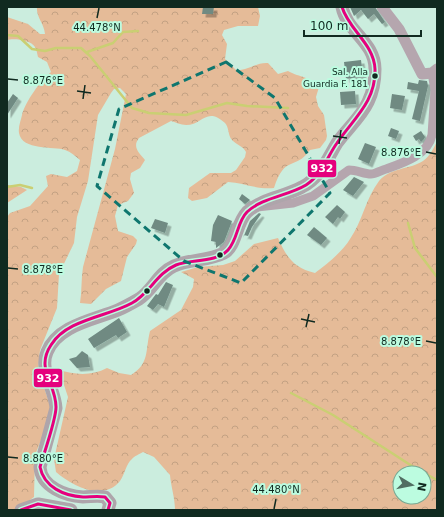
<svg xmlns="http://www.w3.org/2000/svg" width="444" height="517" font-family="'DejaVu Sans',sans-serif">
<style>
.forest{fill:url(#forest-crowns);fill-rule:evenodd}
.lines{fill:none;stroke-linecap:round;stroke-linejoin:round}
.stream{stroke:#cacf73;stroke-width:2.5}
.building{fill:#6f8a82;filter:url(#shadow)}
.minor{stroke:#b5a6ae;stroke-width:9}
.tertiary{stroke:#b5a6ae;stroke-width:11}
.secondary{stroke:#aea5ab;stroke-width:13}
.bus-1-casing{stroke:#bcfce0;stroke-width:6}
.bus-1{stroke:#e5007d;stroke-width:3}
.marked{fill:none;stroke:#0f766e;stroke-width:3;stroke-dasharray:8 5;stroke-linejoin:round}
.ticks{fill:none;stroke:#102a20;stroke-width:1.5}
.bus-dot{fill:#102a20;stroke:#bcfce0;stroke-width:1.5}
.labels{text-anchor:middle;stroke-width:4;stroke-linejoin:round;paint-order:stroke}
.bus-label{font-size:9px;fill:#102a20;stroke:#bcfce0;text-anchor:end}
.ticks-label{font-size:10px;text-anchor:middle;fill:#102a20;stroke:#bcfce0;stroke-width:4;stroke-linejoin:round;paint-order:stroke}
.line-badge{stroke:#bcfce0;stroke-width:1.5}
.badge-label{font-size:11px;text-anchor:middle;font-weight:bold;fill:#fff}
</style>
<defs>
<pattern id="forest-crowns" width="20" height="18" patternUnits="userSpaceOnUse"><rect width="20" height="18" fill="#e5bb98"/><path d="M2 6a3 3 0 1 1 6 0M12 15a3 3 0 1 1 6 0" fill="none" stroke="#c3a183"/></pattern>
<filter id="shadow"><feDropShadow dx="3.5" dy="3.5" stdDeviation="0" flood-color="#0004"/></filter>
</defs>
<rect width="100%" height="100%" fill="#cbedde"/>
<g class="forest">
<path d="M37,7H258L260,16L258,26H238L224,30L222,35L227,44L225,59L236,70C248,71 256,62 268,63L278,74L288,71C301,78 309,76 319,87L316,97L318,106L324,115L327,136L326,140L320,148L310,150C295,171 285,154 274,188C259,190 244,183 228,182L207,198L192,201L188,198L189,188L210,173H231L236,170L245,157L246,152C243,146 237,145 232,140C228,136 229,127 225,123C206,106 203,125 186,125C181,125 175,122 171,121L139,138C132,147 139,153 145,160L140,168L131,173L130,179L134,193L128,201L118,205L115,216L118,231L133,236L137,240L136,244L127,257L121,281L106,289L91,304L80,303C82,291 81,279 83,267L115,149L126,94L120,88L114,89L111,93L98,115L88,181L77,217L74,243L59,274L57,308L40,350L38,370L51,408L48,423L35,455L34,497L16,510H7V217L10,213L30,206L48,186L46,176L51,174L67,177L77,171L80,160C75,156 71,152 65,150C54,146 22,151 19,133C18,127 21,120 22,115C25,102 41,80 51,72L47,62L38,57C37,54 37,50 35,47C31,40 14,38 7,40V17L28,24L40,34H45C44,23 36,17 37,7Z"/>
<path d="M437,141V510H175C175,498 171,487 170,475L154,457L143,452C140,454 134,456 132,459C126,464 125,474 120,481C103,502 72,486 56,472L54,459L68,397L59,370C75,375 92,376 107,368L119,373L131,375C150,363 145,351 150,331L181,310L193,287L194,279L181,272L198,267L223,265L235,261L254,244L278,238C287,258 294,268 315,273C326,265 343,251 350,239C362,222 366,198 379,181C391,167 409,170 423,161C430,156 434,148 437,141ZM400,473H424V497H400Z"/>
<path d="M7,185L21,187L27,190L7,203Z"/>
</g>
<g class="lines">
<g class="stream">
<path d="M7,35L18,36L32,49L45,51L56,48H81L90,56L132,108L149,113L186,115L227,103L247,106L288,108"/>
<path d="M87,52L113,43L123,32L138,31"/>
<path d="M7,187L20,185L32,188"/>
<path d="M408,223L415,248L437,277"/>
<path d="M291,393L333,415L415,468L437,480"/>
</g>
</g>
<g class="building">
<path d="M203,7H214L213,14H202Z"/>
<path d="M350,7H375L385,22L382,24L374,14L368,19L361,10L354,16Z"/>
<path d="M361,60L363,76L346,79L344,62Z"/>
<path d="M419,80L427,81L428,86L420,121L412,119L419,91L407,89L408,82L418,84Z"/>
<path d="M355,91L356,104L341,105L340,92Z"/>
<path d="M13,94L18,98L7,115V103Z"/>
<path d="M392,94L405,96L402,110L390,108Z"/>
<path d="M391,128L399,131L396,139L388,136Z"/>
<path d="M421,131L425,137L424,139L421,142L419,139L416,141L413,136Z"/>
<path d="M365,143L376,147L369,164L358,159Z"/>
<path d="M354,177L364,182L353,196L343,190Z"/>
<path d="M242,194L250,200L245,204L239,199Z"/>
<path d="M337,205L345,212L340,219L338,217L333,224L325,217Z"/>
<path d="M259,213L261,214L252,227L248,236L244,235L243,238L248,226L250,221Z"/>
<path d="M218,215L232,221L224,242L216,248V242L211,241L213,225Z"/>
<path d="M155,219L168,223L165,233L151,228Z"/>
<path d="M314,227L327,238L321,245L307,235Z"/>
<path d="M166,282L173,285L164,307L158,304L153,310L147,306L156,294L158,295Z"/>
<path d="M119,318L127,332L118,338L116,335L94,348L88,339Z"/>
<path d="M82,351L88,355L90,367L77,368L69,359L76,357Z"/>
</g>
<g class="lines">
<path class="minor" d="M257,207L293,203L313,196L349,170C357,170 364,174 371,174C375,174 382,170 386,169C403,163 428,155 432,135L435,90L432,73"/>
<path class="tertiary" d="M382,7L399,29L422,74L432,73L437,69"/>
<g class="secondary">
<path d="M21,510L38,504L71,510"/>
<path d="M108,510L110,503L105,497C98,495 90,497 83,497C66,496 41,487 40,467L56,408C55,389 39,370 47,352C58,325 94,320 118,310C125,307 132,303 139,299C153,290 158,273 174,266C189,259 209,261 224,253C236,247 236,223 247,212C263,198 284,197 302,187C308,184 314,179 318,174C326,164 331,153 337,143C347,129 361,117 368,102C373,92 375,80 375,69C375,42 347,32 342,7"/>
</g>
<defs>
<g id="bus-1">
<path d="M21,510L38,504L71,510"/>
<path d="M108,510L110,503L105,497C97,496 90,497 83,497C64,496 44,487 40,467C44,453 56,420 56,407C56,383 35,369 51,345C67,319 107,317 132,303C149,294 157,273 176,265C191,259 216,263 228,250C238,239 237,222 247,212C263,197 288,196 306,185C322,175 327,157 337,143C353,119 376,102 375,69C374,44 349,30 342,7"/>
</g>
</defs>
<use href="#bus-1" class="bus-1-casing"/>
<use href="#bus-1" class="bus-1"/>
</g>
<path class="marked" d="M226,62L275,98L330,193L241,283L184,261L97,186L119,109Z"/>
<path class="ticks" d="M97,18L99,8M8,79L18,80M77,91L91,93M83,99L85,85M333,136L347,138M339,144L341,130M426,152L436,154M8,268L18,269M301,319L315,322M306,327L309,314M426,341L436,343M8,457L18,458M274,509L276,499"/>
<g class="bus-dot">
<circle cx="375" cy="76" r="3.5"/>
<circle cx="220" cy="255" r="3.5"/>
<circle cx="147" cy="291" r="3.5"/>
</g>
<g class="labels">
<g class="bus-label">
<text x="368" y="75">Sal. Alla<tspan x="368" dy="12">Guardia F. 181</tspan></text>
</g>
</g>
<g class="ticks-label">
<text x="97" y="31">44.478°N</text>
<text x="43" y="84">8.876°E</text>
<text x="401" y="156">8.876°E</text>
<text x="43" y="273">8.878°E</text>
<text x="401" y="345">8.878°E</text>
<text x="43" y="462">8.880°E</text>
<text x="276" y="493">44.480°N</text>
</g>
<g class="line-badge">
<rect x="307" y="159" width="30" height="19" rx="4" fill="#e5007d"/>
<rect x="33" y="368" width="30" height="20" rx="4" fill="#e5007d"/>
</g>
<g class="badge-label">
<text x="322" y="172">932</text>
<text x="48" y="382">932</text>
</g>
<rect width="444" height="517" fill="none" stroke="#102a20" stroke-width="16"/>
<g transform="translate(412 485) rotate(100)"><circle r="19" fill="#bcfce0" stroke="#77a893"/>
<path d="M0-3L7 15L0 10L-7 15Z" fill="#516e62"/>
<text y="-6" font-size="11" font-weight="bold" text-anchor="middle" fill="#102a20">N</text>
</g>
<path d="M304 30v6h117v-6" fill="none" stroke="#102a20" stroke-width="2"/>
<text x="310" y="30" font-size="12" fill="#102a20" stroke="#bcfce0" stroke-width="3" paint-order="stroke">100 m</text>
</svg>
